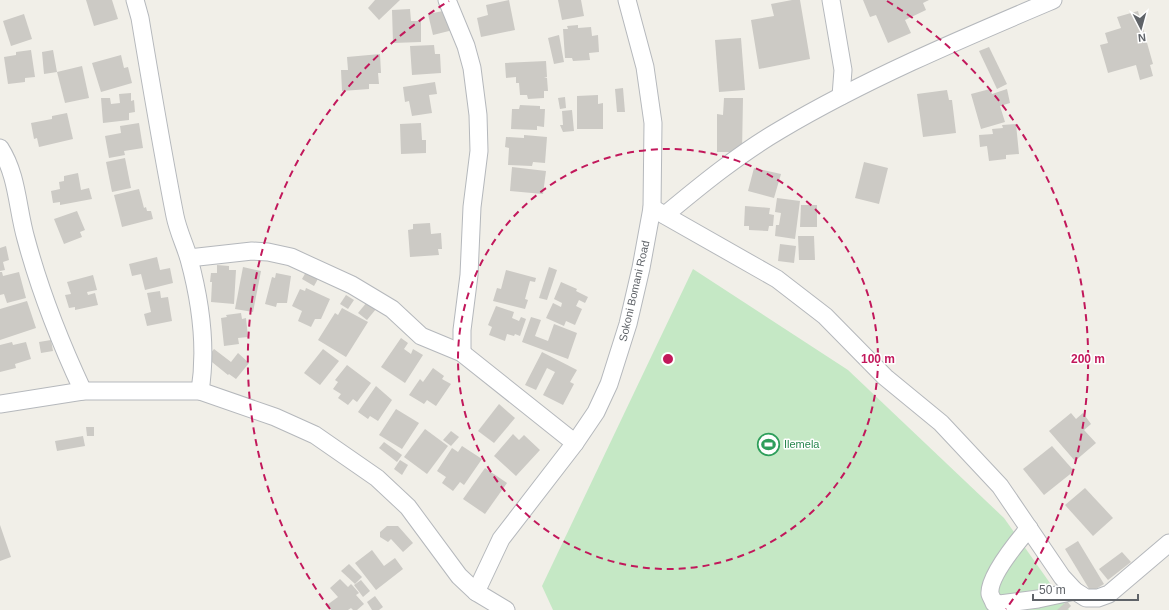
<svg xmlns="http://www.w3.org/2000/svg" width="1169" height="610" font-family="Helvetica,sans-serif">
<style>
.green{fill:#c5e8c5}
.building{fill:#cccac5}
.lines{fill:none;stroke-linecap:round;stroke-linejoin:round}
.street-casing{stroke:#b5b8bc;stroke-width:19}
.street{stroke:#fff;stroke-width:17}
.ring{fill:none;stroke:#c2185b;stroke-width:2;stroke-dasharray:7 5}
.labels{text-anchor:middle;stroke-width:3;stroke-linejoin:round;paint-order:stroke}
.street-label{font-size:11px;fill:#5f6368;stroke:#fff}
.leisure-label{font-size:11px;fill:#27864d;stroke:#fff;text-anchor:start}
.centre{fill:#c2185b;stroke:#fff;stroke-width:2}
.ring-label{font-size:12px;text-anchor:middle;font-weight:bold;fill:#c2185b;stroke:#fff;stroke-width:3;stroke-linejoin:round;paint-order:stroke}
</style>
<rect width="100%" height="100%" fill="#f1efe8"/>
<path class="green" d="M693,269L848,370L1004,518L1069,610H553L542,586Z"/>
<g class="building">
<path d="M86,0H112L118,19L94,26Z"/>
<path d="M375,0H400L379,20L368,8Z"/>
<path d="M509,0L515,30L481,37L477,18L488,15L486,5Z"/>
<path d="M558,0H581L584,16L562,20Z"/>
<path d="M792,0H800L810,59L759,69L751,20L774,16L771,4Z"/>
<path d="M863,0H929L923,3L926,10L905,20L911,33L888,43L876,15L870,17Z"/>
<path d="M410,9L411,21H421V42L393,43L392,10Z"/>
<path d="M448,10L453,30L433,35L428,14Z"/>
<path d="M1138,11L1153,64L1150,65L1153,76L1140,80L1136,65L1108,73L1100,45L1108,43L1105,33L1121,28L1117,17Z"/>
<path d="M24,14L32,39L11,46L3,21Z"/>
<path d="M578,25V28L591,27L592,36L598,35L599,52L589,53L590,60L573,61L572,58H565L563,29H568L567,26Z"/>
<path d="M559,35L564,62L554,64L548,38Z"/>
<path d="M741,38L745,90L719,92L715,40Z"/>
<path d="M434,45L435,54H440L441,73L412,75L410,46Z"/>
<path d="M989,47L1007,84L997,89L979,51Z"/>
<path d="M31,50L35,77L25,78V82L8,84L4,57L16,55V52Z"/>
<path d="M53,50L57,72L44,74L42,52Z"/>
<path d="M380,54L381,73H378L379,84H369V89L342,91L341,70H348L347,57Z"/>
<path d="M121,55L124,68L128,67L132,83L101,92L92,63Z"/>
<path d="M546,61L547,77H544L547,78L548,91H544V98L528,99L527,95H520L519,83H516V77L506,78L505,63Z"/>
<path d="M82,66L89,98L65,103L57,72Z"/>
<path d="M435,82L437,94L429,95L432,113L412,116L409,101L405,102L403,87Z"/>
<path d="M623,88L625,112H617L615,89Z"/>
<path d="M990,89L992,94L1007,89L1010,103L1000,106L1005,122L981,129L971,94Z"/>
<path d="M947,90L949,100H952L956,133L923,137L917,94Z"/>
<path d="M131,93V101L134,100L135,112L129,113V120L103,123L101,98H110L111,104L120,103L119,94Z"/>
<path d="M598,95V104L603,103V129H577V96Z"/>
<path d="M565,97L566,108L560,109L558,98Z"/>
<path d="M724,98H743L742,152H717V114L723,115Z"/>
<path d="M520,105L540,106V109H545L544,127L537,126V130L511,129L512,109H519Z"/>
<path d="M572,110L574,131L563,132L560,125H563L562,111Z"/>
<path d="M67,113L73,139L39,147L37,138L34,139L31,123L52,119V116Z"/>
<path d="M139,123L143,148L124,151L125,155L109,158L105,136L121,133L120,126Z"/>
<path d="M421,123L422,140H426V153L401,154L400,124Z"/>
<path d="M1016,124L1019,154L1006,155V159L989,161L987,146L980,147L979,135L993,134L992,129L1003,128L1002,125Z"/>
<path d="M524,135L547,137L545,163L533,162L532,166L508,165L509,148L505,147L506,137L524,138Z"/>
<path d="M125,158L131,188L112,192L106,162Z"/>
<path d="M864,162L888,168L879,204L855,198Z"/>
<path d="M512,167L546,171L543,194L510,191Z"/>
<path d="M754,168L781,174L774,198L748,191Z"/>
<path d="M78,173L81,190L89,188L92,199L60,205V202L53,203L51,191L60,189L59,182L64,181V176Z"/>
<path d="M139,189L144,208L146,207L147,211H151L153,219L122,227L114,195Z"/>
<path d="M777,198L800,201L795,239L775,236L776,225H779L781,213L775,212Z"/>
<path d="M801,205H817V227H800Z"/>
<path d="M745,206L770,208L769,214L774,215L773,226H769L768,231L749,230V226H744Z"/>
<path d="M77,211L85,230L80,232L82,237L64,244L54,219Z"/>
<path d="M430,223L431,234L441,233L442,249H438L439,255L410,257L408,230L413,229V224Z"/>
<path d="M798,236H814L815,260H799Z"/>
<path d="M780,244L796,246L794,263L778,261Z"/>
<path d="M6,246L9,260L3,262L5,270L0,271V248Z"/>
<path d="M157,257L160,270L170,268L173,283L145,290L141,274L132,276L129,264Z"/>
<path d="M217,265L229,266V270H236L234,304L211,302L212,282H210L211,273H217Z"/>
<path d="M243,267L261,271L253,312L235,309Z"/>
<path d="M549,267L557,270L547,300L539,298Z"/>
<path d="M307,270L319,277L314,286L302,279Z"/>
<path d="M506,270L536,278L535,282L530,281L525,299L528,300L525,309L493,301L497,288L501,289Z"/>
<path d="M0,272H2L3,276L19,272L26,298L7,303L4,294L0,295Z"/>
<path d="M276,273L291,276L287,303H277L276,307L265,304L272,277L275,278Z"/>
<path d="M93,275L97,290L87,292L88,295L95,293L98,305L75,310V307L69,308L65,295L71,294L67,282Z"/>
<path d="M561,282L577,289L576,291L588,297L585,303L579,300L576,306L582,309L575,325L566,321L564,326L546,318L553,303L561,307L562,303L554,299Z"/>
<path d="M306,288L330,299L321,319H315L311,327L298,321L302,311L292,306L300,289L305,291Z"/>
<path d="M160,291L161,298L168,297L172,321L147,326L144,314L151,312L147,293Z"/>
<path d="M346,295L354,300L348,309L340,304Z"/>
<path d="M27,301L36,328L0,340V309Z"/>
<path d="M367,302L376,309L367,320L358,313Z"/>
<path d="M496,306L514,312L512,318L519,321L521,317L526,319L520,336L515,334L514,336L507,334L505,341L489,335L492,327L488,325Z"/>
<path d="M342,308L368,322L346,357L318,340L335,313L338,315Z"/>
<path d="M241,313L242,319L246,318L248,337L238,338L239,344L224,346L221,318L227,317L226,315Z"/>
<path d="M531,317L541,320L535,336L548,341L554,324L577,333L568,359L522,342Z"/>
<path d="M401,338L408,343L404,349L411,354L413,349L423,355L405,383L381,367Z"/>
<path d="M51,340L53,351L41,353L39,342Z"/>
<path d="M12,342L13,345L26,342L31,359L15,364L16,368L0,372V345Z"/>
<path d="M214,349L231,362L238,353L249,363L236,379L229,374L228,375L207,358Z"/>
<path d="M323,349L339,361L320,385L304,373Z"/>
<path d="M542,352L577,370L570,382L574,384L563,405L543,395L555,372L547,368L536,390L525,385Z"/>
<path d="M347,365L371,383L357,402L353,399L348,405L338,398L341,394L333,389L338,382L335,380Z"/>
<path d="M433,368L444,376L442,379L451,384L436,406L427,400L424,404L409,395L420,379L423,382Z"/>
<path d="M376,386L392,400L378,421L370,416L368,419L358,412Z"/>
<path d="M499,404L515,418L494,443L478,431Z"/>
<path d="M396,409L419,423L402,449L379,435Z"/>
<path d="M1071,413L1076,419L1083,413L1091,424L1084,430L1096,443L1075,461L1049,431Z"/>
<path d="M86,427H94V436H87Z"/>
<path d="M425,429L448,446L427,474L404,457Z"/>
<path d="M451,431L459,437L451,446L443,440Z"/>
<path d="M513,434L519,440L524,435L540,450L516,476L494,456Z"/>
<path d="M83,436L85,446L57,451L55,441Z"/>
<path d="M384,442L402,455L397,462L379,448Z"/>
<path d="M462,446L482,459L464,485L460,482L453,491L442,483L446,477L437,471L452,448L458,452Z"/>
<path d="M1052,446L1074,471L1044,495L1023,469Z"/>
<path d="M400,460L408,465L402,475L394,469Z"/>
<path d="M485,468L507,483L485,514L463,499Z"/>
<path d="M1085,488L1113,518L1093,536L1065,505Z"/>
<path d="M0,525L11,557L0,561Z"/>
<path d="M387,526H398L413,543L403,552L391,539L388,542L380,537V532Z"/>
<path d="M1078,541L1104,584L1091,592L1065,549Z"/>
<path d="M372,550L384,566L395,558L403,569L376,590L355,563Z"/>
<path d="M1122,552L1131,562L1108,580L1099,569Z"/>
<path d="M349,564L362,577L355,584L341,571Z"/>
<path d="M340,579L348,587L351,584L353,586L351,587L353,586L359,593L356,595L364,604L357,610H353L351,608L348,610H331L327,605L338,597L330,588Z"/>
<path d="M361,580L370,591L363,597L354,585Z"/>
<path d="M375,596L383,607L379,610H372L367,602Z"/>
<path d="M1067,601L1071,606L1067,610H1057Z"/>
</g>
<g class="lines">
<defs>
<g id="street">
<path d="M135,0L140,18C151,84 162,150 175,216C178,231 185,245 189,259C201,303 207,347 200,391"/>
<path d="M447,0L466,46L472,68L478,115L479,151L472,207L469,275L462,330V353"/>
<path d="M831,0L843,70L841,96"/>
<path d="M0,148C18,176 17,208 26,239C40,291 60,342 83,391"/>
<path d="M652,208L777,279L825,316L885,377L941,423L1000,486L1062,577L1075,591L1086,598H1098L1109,594L1169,543"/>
<path d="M665,215C701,185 739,154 780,130C866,79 961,39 1053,0"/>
<path d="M189,258L252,251L268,252L291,257L352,285L392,309L421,336L462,353L575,443"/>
<path d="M0,404L83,391H200L275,417L315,435L377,478L408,507L459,576L476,592L506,610"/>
<path d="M1029,528C1018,541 988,577 990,594C991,597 993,600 994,603L1000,604L1038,599L1075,591"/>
<path d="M476,592L501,539L575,443L596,412L609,384L628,324L641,268L652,208L653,123L645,67L627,0"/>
</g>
</defs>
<use href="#street" class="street-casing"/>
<use href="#street" class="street"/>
</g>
<g class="ring">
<circle cx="668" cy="359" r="210"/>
<path d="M330 609A420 420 0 0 1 449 1M887 1A420 420 0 0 1 1006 609"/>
</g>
<defs>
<symbol id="stadium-ring" viewBox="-11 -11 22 22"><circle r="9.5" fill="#fff" stroke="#2e9e5b" stroke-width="1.5"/><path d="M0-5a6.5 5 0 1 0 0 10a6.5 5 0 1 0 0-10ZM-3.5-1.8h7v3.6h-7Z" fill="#2e9e5b"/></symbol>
</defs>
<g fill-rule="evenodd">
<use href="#stadium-ring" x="756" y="432" width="25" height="25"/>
</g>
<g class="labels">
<g class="street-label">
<text transform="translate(634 291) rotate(-77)" y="4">Sokoni Bomani Road</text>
</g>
<g class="leisure-label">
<text x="784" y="448">Ilemela</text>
</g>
</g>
<circle cx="668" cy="359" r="6" class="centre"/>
<g class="ring-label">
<text x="878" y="363">100 m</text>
<text x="1088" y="363">200 m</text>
</g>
<g transform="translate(1141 28) rotate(174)" stroke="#ffffff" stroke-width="3" paint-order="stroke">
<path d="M0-3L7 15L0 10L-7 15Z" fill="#5f6368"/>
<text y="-6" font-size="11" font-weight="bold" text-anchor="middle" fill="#5f6368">N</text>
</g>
<path d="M1033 594v6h105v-6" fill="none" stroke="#5f6368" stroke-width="2"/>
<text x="1039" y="594" font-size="12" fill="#5f6368" stroke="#ffffff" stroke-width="3" paint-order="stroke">50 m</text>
</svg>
